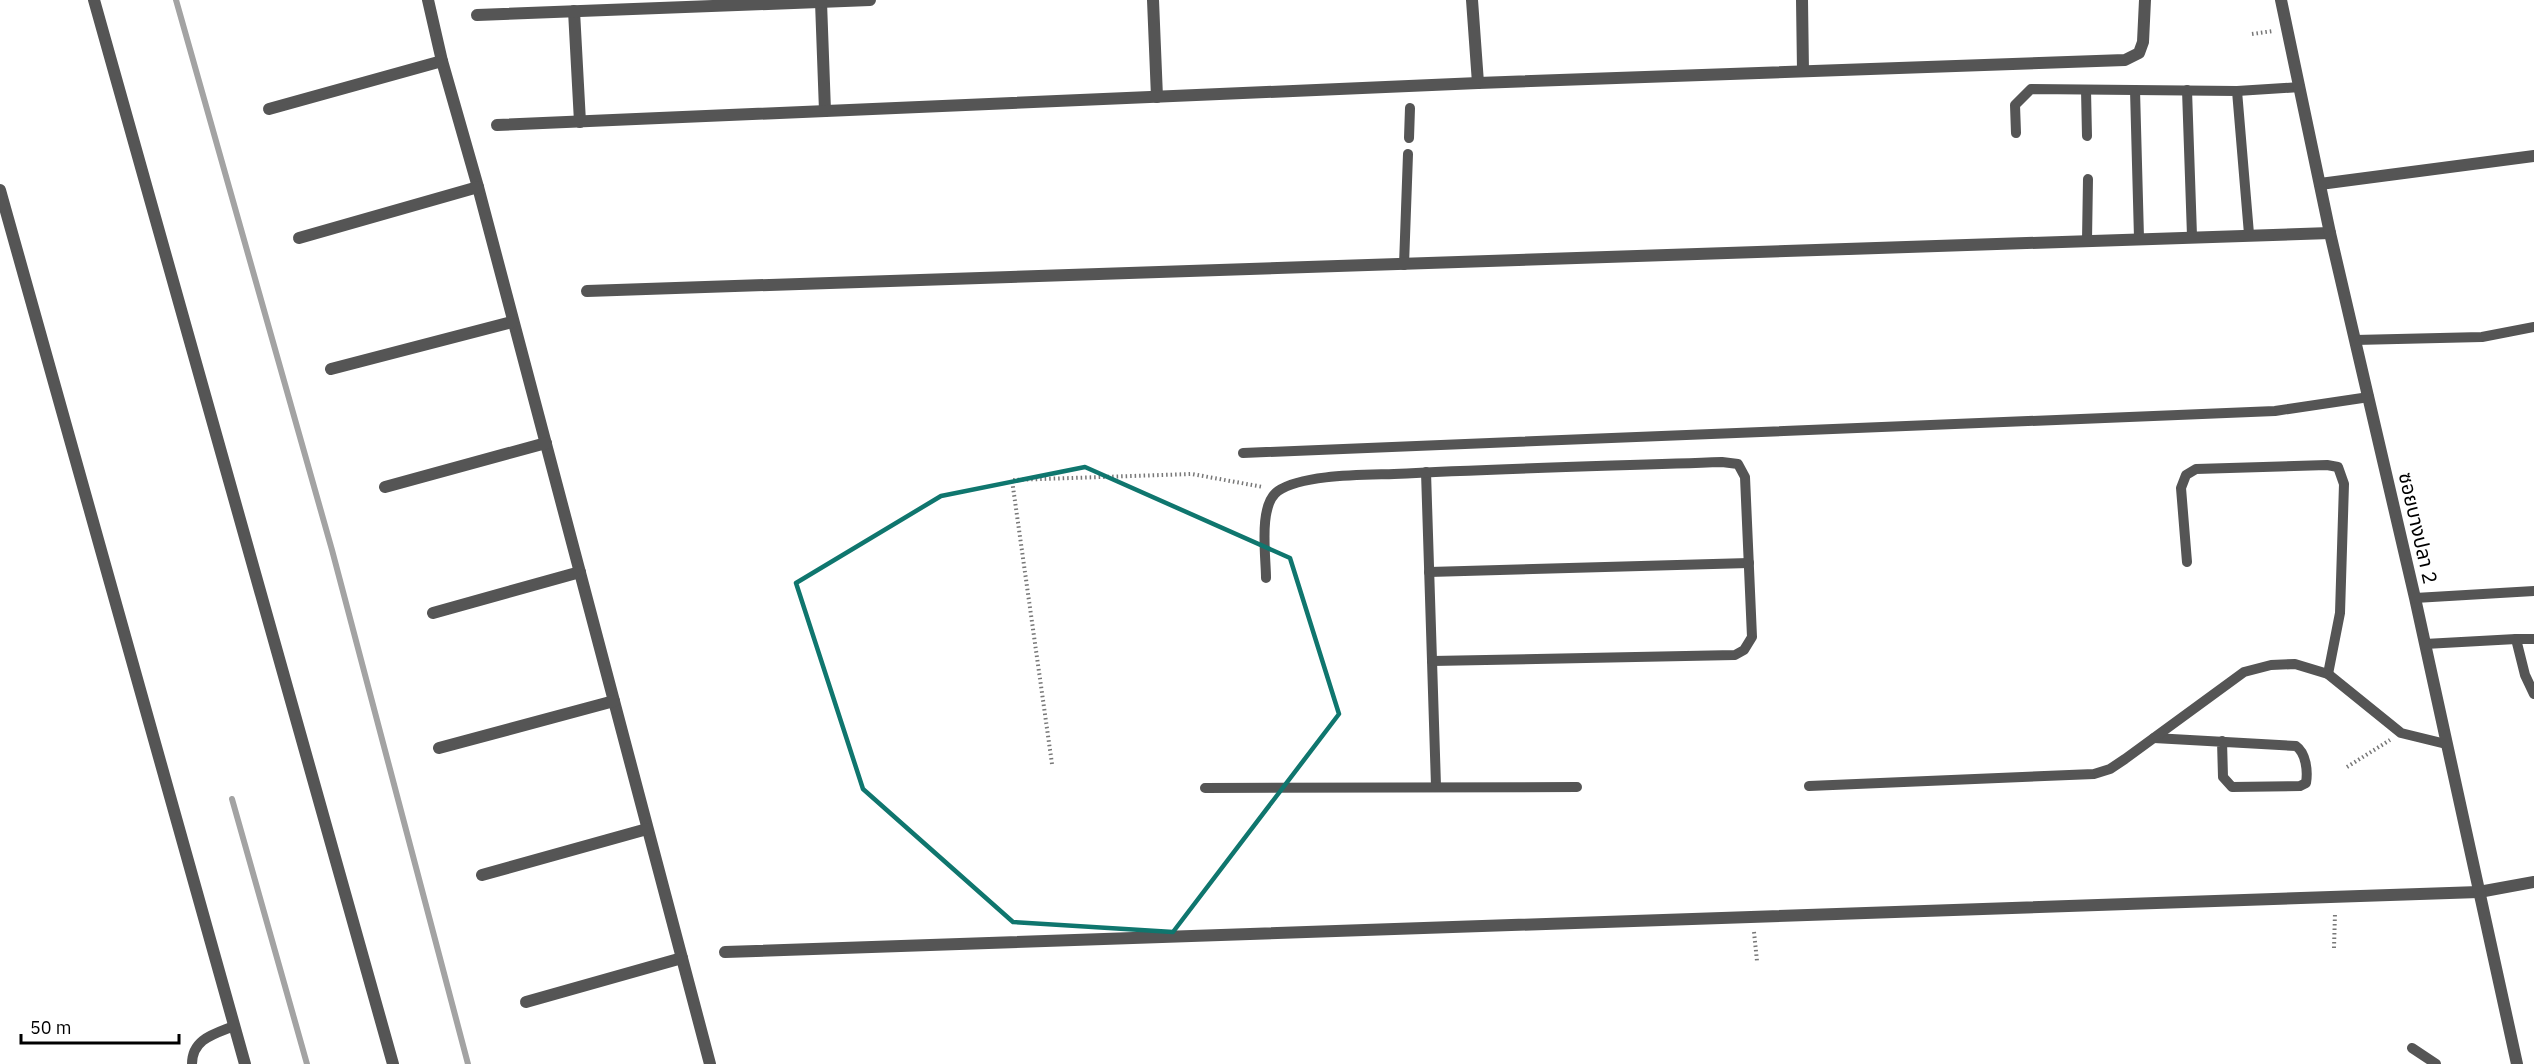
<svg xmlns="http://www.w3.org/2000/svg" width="2534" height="1064" font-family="'IBM Plex Sans','Noto Sans Thai',sans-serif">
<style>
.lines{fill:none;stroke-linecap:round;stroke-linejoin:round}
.stream{stroke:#a3a3a3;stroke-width:6}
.path{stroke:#777;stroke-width:4;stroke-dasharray:1.5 3;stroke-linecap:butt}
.service{stroke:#555;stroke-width:10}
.minor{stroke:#555;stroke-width:12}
.tertiary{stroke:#555;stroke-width:12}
.marked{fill:none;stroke:#0f766e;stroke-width:4.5;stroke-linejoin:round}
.labels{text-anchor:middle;stroke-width:6;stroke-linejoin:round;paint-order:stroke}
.street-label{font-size:20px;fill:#000;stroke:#fff}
</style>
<rect width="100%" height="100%" fill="#fff"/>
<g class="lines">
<g class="stream">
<path d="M176,0L332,550L468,1064"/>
<path d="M232,799L307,1064"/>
</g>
<g class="path">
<path d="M2252,34L2273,31"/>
<path d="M1052,764L1012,480L1192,474L1263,487"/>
<path d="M2347,767L2390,740"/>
<path d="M1754,932L1757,961"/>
<path d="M2334,948L2335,913"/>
</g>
<g class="service">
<path d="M2086,90L2087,136"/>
<path d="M2135,90L2139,238"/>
<path d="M2187,90L2192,236"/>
<path d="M2237,91L2300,87"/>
<path d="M2016,133L2015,105L2031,89L2237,91L2249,234"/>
<path d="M1409,138L1410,108"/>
<path d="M2087,240L2088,179"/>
<path d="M1404,265L1408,154"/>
<path d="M2355,340L2482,337L2534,327"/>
<path d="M1243,453L2275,411L2369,397"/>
<path d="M1426,472L1436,786"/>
<path d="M2187,562L2181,488L2186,475L2196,469L2327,465L2338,467L2344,484L2340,613L2328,674"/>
<path d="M1429,572L1749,563"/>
<path d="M1266,578C1266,556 1258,505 1278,491C1303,474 1364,475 1394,474C1503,468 1613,466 1722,462L1738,464L1745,477L1752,637L1744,650L1735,655L1432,661"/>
<path d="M2415,598L2534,591"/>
<path d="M2516,639H2534"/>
<path d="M2425,644L2516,639L2525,675L2534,694"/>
<path d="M2154,738L2296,746C2306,753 2308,771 2306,783L2300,786L2232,787L2223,777L2222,741"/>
<path d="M1809,786L2094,774L2110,769L2125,759L2244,672L2271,665L2295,664L2328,674L2401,733L2446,744"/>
<path d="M1205,788L1577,787"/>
<path d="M2412,1048L2436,1064"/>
<path d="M192,1064C192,1039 214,1034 234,1026"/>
</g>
<g class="minor">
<path d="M94,0L393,1064"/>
<path d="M428,0L442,61L478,187L710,1064"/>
<path d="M1153,0L1157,97"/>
<path d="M1472,0L1478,83"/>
<path d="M1802,0L1803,71"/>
<path d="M821,2L825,111"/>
<path d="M574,11L580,122"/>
<path d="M477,15L870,0"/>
<path d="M269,109L442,61"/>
<path d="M497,125L1478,83L2125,60L2139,53L2143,42L2145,0"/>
<path d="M2320,184L2534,156"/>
<path d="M0,190L245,1064"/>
<path d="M299,238L478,187"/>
<path d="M587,291L2330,233"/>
<path d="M331,369L512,322"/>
<path d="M385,487L546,443"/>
<path d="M433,613L580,572"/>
<path d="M439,748L614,701"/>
<path d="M482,875L647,829"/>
<path d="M725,952L2479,892L2534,882"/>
<path d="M526,1002L682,958"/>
</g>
<path class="tertiary" d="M2281,0L2330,233L2415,598L2517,1064"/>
</g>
<path class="marked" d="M1085,467L1290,558L1339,714L1173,932L1013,922L863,789L796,583L941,496Z"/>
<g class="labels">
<g class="street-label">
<text transform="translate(2418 528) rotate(77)" y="7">ซอยบางปลา 2</text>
</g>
</g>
<path d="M21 1034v9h158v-9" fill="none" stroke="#000000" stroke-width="3"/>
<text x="30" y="1034" font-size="18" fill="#000000" stroke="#ffffff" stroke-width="4.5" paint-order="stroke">50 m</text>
</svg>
